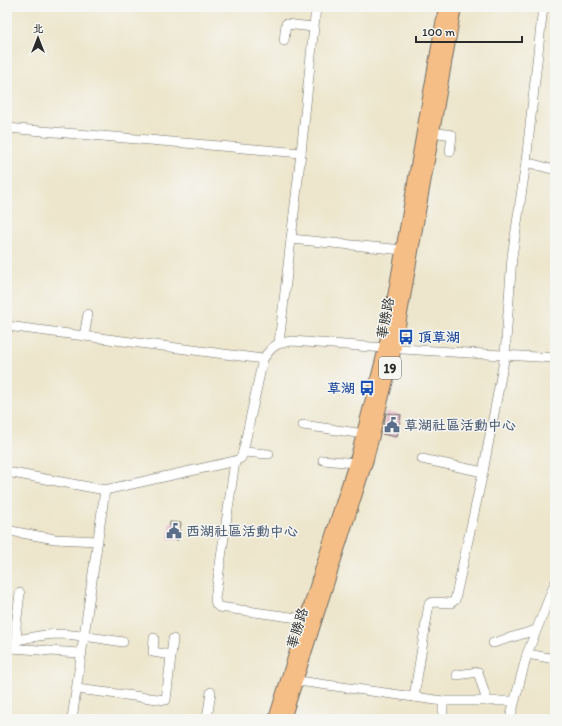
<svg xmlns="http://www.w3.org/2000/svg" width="562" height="726" font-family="Itim,'LXGW WenKai TC',sans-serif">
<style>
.building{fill:#dda7c4}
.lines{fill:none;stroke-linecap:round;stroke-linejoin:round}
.minor-casing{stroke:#6f6c63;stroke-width:10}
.major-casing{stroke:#6f6c63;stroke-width:14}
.minor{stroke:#fff;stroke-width:9}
.major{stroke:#f6be87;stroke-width:12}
.labels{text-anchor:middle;stroke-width:3;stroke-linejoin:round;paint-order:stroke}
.shield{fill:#f6f6f2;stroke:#686867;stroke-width:1}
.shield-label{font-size:13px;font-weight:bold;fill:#2b2b2b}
.street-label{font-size:14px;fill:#2b2b2b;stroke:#f6f6f2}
.transit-label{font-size:14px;font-weight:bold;fill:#164399;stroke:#f6f6f2;text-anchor:start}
.service-label{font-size:14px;font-weight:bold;fill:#4e5e75;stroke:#f6f6f2;text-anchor:start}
</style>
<rect width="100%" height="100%" fill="#f6f6f2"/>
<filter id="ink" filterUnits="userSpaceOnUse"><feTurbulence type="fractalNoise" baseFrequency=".025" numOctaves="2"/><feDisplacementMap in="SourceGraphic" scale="8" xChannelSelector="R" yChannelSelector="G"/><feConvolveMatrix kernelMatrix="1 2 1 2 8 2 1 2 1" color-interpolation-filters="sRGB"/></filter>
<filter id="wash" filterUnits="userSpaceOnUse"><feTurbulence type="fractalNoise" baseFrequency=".012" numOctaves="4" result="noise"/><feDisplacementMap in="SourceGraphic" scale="16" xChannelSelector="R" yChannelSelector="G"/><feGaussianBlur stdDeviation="0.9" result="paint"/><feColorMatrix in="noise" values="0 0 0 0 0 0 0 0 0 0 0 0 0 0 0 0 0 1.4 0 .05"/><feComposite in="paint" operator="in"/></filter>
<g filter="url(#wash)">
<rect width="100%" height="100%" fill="#ede6cc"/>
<g id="blocks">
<g class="building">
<path d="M386,413L401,415L397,437L382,434Z"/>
<path d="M170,522L181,523L178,540L168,539Z"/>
</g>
</g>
</g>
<g filter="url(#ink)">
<use href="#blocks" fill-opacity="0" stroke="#6f6c63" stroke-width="1"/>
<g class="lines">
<defs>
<g id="minor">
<path d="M284,41L286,24L313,27"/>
<path d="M7,128L301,153"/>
<path d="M433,132L452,135L450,152"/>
<path d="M526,162L555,170"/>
<path d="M291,239L403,250"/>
<path d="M7,326L263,359"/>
<path d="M84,336L88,314"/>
<path d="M279,343L301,153L316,7"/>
<path d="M303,425L364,434"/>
<path d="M243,452L269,454"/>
<path d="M422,459L483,472"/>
<path d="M323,460L355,463"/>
<path d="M235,461L215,599L216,604L219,607L312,620"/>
<path d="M7,472L105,490L235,461L241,458L243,452L263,359C273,345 276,343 292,341L385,348L555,358"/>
<path d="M7,530L16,532L55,539L98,541"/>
<path d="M154,638L153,652L171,655"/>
<path d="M17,640L16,626L20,593"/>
<path d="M493,643L536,630"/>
<path d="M7,648C32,649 57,652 82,653"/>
<path d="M14,648L17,640C31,637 46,634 61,634C81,635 102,639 123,642"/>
<path d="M527,654L555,659"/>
<path d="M457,675L478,672L487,701"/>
<path d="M291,680L443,701H514"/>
<path d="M77,689L166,700L173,639"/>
<path d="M414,697L429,604L433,602L451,603L455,600L483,472L505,355L512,257L526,162L543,7"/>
<path d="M72,719L105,490"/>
<path d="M207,719L211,692"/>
<path d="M443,719V701"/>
<path d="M510,719L527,654L555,583"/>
</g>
<g id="major">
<path d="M275,719L337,519L357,457L385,348L445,7"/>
<path d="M284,719L367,459L395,348L455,7"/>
</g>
</defs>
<use href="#minor" class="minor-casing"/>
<use href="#major" class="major-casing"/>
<use href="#minor" class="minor"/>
<use href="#major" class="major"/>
</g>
</g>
<defs>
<symbol id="bus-bare" viewBox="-9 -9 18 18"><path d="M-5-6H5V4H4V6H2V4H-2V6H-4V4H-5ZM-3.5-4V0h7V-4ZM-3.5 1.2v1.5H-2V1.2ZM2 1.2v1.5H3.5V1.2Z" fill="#1a4fb4" stroke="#f6f6f2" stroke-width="2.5" paint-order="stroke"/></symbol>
<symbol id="civic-bare" viewBox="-9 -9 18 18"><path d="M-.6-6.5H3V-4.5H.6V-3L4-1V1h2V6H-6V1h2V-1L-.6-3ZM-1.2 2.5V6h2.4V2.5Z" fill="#5c6f8a" stroke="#f6f6f2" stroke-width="2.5" paint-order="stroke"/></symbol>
</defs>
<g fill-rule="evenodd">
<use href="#bus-bare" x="395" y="326" width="22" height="22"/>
<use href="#bus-bare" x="356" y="377" width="22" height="22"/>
<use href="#civic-bare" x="381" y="414" width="22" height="22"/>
<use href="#civic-bare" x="163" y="520" width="22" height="22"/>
</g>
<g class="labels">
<rect class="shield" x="379" y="357" width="22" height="22" rx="3"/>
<g class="shield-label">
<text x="390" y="373">19</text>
</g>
<g class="street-label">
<text transform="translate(385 318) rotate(-80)" y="5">華勝路</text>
<text transform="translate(297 628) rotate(-73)" y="5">華勝路</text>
</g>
<g class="transit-label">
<text x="418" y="342">頂草湖</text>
<text x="355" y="393" text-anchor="end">草湖</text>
</g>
<g class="service-label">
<text x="404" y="430">草湖社區活動中心</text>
<text x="186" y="536">西湖社區活動中心</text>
</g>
</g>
<rect width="562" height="726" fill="none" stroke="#f6f6f2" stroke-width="24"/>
<g transform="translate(38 38)" stroke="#f6f6f2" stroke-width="3" paint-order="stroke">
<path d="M0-3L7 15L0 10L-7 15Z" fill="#2b2b2b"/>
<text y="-6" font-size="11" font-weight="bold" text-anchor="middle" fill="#2b2b2b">北</text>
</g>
<path d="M416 36v6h106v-6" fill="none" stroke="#2b2b2b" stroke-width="2"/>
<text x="422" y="36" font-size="12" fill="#2b2b2b" stroke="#f6f6f2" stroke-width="3" paint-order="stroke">100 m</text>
</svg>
